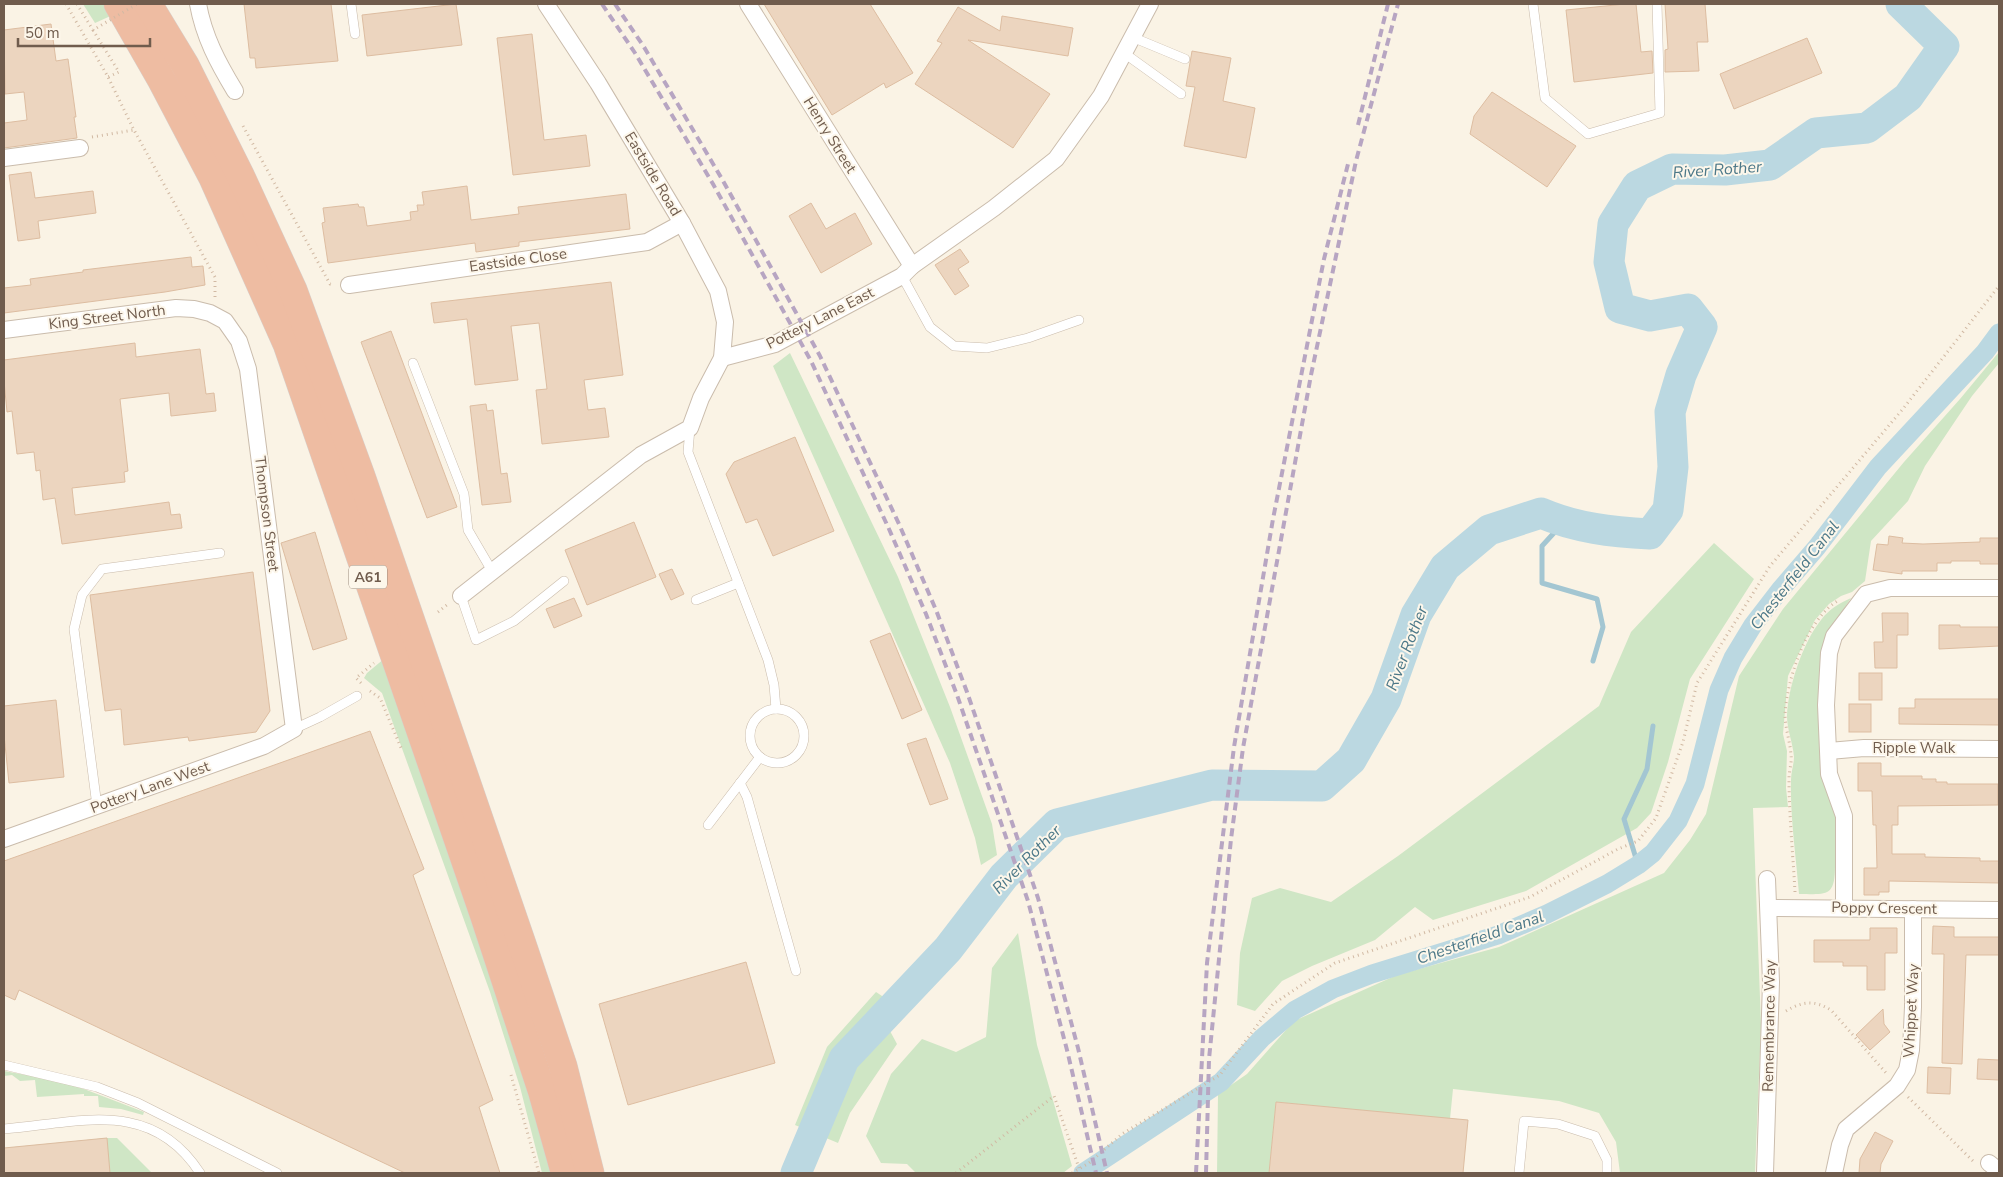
<svg xmlns="http://www.w3.org/2000/svg" width="2003" height="1177" font-family="'Nunito Sans',sans-serif">
<style>
.green{fill:#cfe6c5}
.lines{fill:none;stroke-linecap:round;stroke-linejoin:round}
.stream{stroke:#a3c6d2;stroke-width:5}
.canal{stroke:#bbd8e1;stroke-width:19}
.river{stroke:#bbd8e1;stroke-width:31}
.building{fill:#ecd5bf;stroke:#ddbda1}
.lane-casing{stroke:#cabcac;stroke-width:10}
.street-casing{stroke:#cabcac;stroke-width:18}
.highway-casing{stroke:#d7d1cd;stroke-width:29}
.path{stroke:#d1b9a3;stroke-width:3;stroke-dasharray:1 4;stroke-linecap:butt}
.lane{stroke:#fff;stroke-width:9}
.street{stroke:#fff;stroke-width:16}
.highway{stroke:#eebca2;stroke-width:28}
.rail{stroke:#b7a5c2;stroke-width:4;stroke-dasharray:8 5;stroke-linecap:butt}
.path-bridge{stroke:#d1b9a3;stroke-width:3;stroke-dasharray:1 4;stroke-linecap:butt}
.labels{text-anchor:middle;stroke-width:4;stroke-linejoin:round;paint-order:stroke}
.shield{fill:#fdf7eb;stroke:#9a8a7c;stroke-width:1}
.shield-label{font-size:14px;font-weight:bold;fill:#705c4d}
.street-label{font-size:15px;fill:#705c4d;stroke:#fdf7eb}
.water-label{font-size:16px;font-style:italic;fill:#4c7888;stroke:#fdf7eb}
</style>
<rect width="100%" height="100%" fill="#faf3e5"/>
<g class="green">
<path d="M83,4H109L115,14L95,23Z"/>
<path d="M1999,352V363L1972,396L1925,466L1908,501L1871,541L1865,581L1852,592L1841,596L1829,604L1815,620L1788,676L1783,734L1787,751L1786,788L1788,807L1753,808L1761,1025L1755,1173H1620L1616,1142L1599,1113L1559,1101L1453,1089L1450,1119L1276,1102L1269,1173H1217L1218,1094L1247,1074L1294,1021L1397,975L1499,947L1664,873L1690,840L1706,814L1739,676L1783,609L1904,462L1960,399Z"/>
<path d="M790,353L898,577L950,707L992,824L997,855L981,865L975,838L950,763L773,366Z"/>
<path d="M1714,543L1754,579L1690,679L1668,762L1651,813L1637,828L1526,891L1433,920L1415,907L1375,940L1312,966L1282,981L1255,1011L1237,1005L1240,953L1252,898L1280,888L1331,902L1398,856L1599,706L1631,632Z"/>
<path d="M1851,598L1832,627L1824,774L1828,794L1837,818L1840,863L1835,866C1835,898 1826,894 1799,894C1796,856 1790,817 1791,780C1791,772 1794,764 1794,757C1793,743 1787,730 1787,716C1788,687 1803,642 1821,620C1829,609 1840,603 1851,598Z"/>
<path d="M385,658L497,985L552,1173H542L520,1087L490,992L382,693L364,678L367,673Z"/>
<path d="M1018,933L1037,1045L1072,1166L1063,1173H916L907,1164L881,1163L866,1136L891,1074L922,1039L956,1052L986,1037L992,968Z"/>
<path d="M876,992L903,1010L890,1031L897,1044L850,1113L838,1143L795,1125L827,1047Z"/>
<path d="M4,1071L54,1080L84,1089L144,1112L143,1115L121,1109L99,1107L98,1096H84V1094L37,1097L35,1080L20,1081L12,1075L4,1076Z"/>
<path d="M107,1138H117L152,1173H4V1148Z"/>
</g>
<g class="lines">
<g class="stream">
<path d="M1563,523L1542,546V583L1597,599L1603,627L1593,661"/>
<path d="M1638,865L1624,819L1647,769L1653,726"/>
</g>
<path class="canal" d="M1083,1173L1221,1082L1262,1038L1295,1010L1333,989L1372,974L1498,935L1547,914L1607,884L1638,865L1653,853L1678,821L1695,784L1719,690L1733,658L1753,625L1780,590L1817,547L1878,467L1985,352L1999,333"/>
<path class="river" d="M796,1173L844,1059L948,949L1004,876L1057,824L1212,785L1322,786L1351,760L1386,699L1416,615L1445,567L1489,530L1541,513C1576,528 1612,532 1650,534L1668,510L1673,467L1670,412L1681,375L1702,327L1688,309L1650,316L1620,308L1609,262L1613,224L1637,186L1672,169L1725,170L1770,165L1816,133L1867,128L1908,97L1944,46L1901,4"/>
</g>
<g class="building">
<path d="M244,4H331L338,61L256,68L255,58H250Z"/>
<path d="M456,4L462,45L367,56L362,15Z"/>
<path d="M764,4H870L913,73L886,88L884,83L832,115Z"/>
<path d="M1625,4H1636L1641,52L1652,51L1653,73L1574,82L1566,10Z"/>
<path d="M1665,4H1705L1708,42H1697L1699,71L1665,72V50L1668,49Z"/>
<path d="M958,7L1000,31L1002,16L1073,28L1068,56L968,40L1050,94L1013,148L915,84L942,43L937,41Z"/>
<path d="M51,24L56,61L68,59L76,117H74L77,138L4,148V123L27,120L24,92L5,94L4,30Z"/>
<path d="M532,34L544,140L586,135L590,166L513,175L497,38Z"/>
<path d="M1807,38L1822,73L1734,109L1720,74Z"/>
<path d="M1192,51L1231,58L1223,101L1255,108L1246,158L1184,146L1195,87L1186,86Z"/>
<path d="M1492,92L1576,146L1547,187L1470,134L1474,116Z"/>
<path d="M31,172L35,198L93,191L96,213L38,221L40,238L18,241L9,175Z"/>
<path d="M467,186L471,220L519,214L518,207L626,194L630,229L519,242V246L476,252L475,243L328,263L322,223L325,222L323,208L358,204L359,207H364L367,226L411,220L410,212L418,211L417,205H424L422,192Z"/>
<path d="M811,203L826,229L855,213L872,244L821,273L789,216Z"/>
<path d="M960,249L969,262L958,269L969,286L955,295L935,265Z"/>
<path d="M191,257L192,267L203,266L205,285L165,292L4,313V288L31,285L30,279L83,272V270Z"/>
<path d="M611,282L623,375L584,380L588,410L605,408L609,437L542,444L536,390L547,389L539,323L511,326L518,380L475,385L467,319L434,323L431,303Z"/>
<path d="M391,331L457,507L427,518L361,342Z"/>
<path d="M135,343L136,357L200,349L206,394L214,393L216,411L171,416L169,393L120,399L128,471L124,472L125,482L72,488L75,515L169,502L171,515L180,514L182,528L62,544L55,498L43,500L40,470L36,471L34,452L17,454L12,411L7,412L4,381V360Z"/>
<path d="M486,404L487,411L493,410L501,474L507,473L511,502L482,505L470,406Z"/>
<path d="M795,437L834,531L773,556L757,519L746,523L726,474L734,462Z"/>
<path d="M634,522L656,577L587,605L565,550Z"/>
<path d="M315,532L347,639L313,650L281,543Z"/>
<path d="M1889,536L1903,538L1902,543L1923,544L1980,542V538H1999V564H1980V561H1951V563H1937V571H1902V574L1873,570L1877,544L1888,545Z"/>
<path d="M672,569L684,594L671,600L659,574Z"/>
<path d="M253,572L270,711L256,732L189,741L188,737L124,745L121,709L105,711L90,595Z"/>
<path d="M574,598L582,616L554,628L546,609Z"/>
<path d="M1882,613H1908V635H1897V668H1875L1874,642H1883Z"/>
<path d="M1939,625H1960V627H1999V646L1939,649Z"/>
<path d="M890,633L922,710L902,719L870,641Z"/>
<rect x="1859" y="673" width="23" height="27"/>
<path d="M1915,699H1999V725L1899,724V708H1915Z"/>
<path d="M56,700L64,777L9,783L4,735V706Z"/>
<rect x="1849" y="704" width="22" height="28"/>
<path d="M370,731L424,869L413,875L493,1100L479,1107L500,1173H405L19,990L15,1000L4,995V861Z"/>
<path d="M926,738L948,799L930,805L907,744Z"/>
<path d="M1858,763H1881V776H1922V779H1936V782H1947V784H1998V805L1898,806V825H1892V854H1925V857L1980,858V861H1999V883L1889,881V892H1879V895H1864V868H1877L1876,825H1873L1872,791H1858Z"/>
<path d="M1933,926L1954,927V937H1999V955H1966L1962,1064L1942,1063L1944,954H1932Z"/>
<path d="M1870,928H1897V953H1885V990H1867V966H1843V962H1814V940H1870Z"/>
<path d="M746,962L775,1063L628,1105L599,1004Z"/>
<path d="M1883,1009L1884,1024L1890,1032L1870,1050L1856,1035Z"/>
<path d="M1978,1059L1999,1060V1080L1977,1079Z"/>
<path d="M1928,1067L1951,1068L1950,1094L1927,1093Z"/>
<path d="M1276,1102L1468,1120L1463,1173H1269Z"/>
<path d="M1875,1132L1893,1141L1881,1164L1880,1173H1859L1860,1159Z"/>
<path d="M107,1138L110,1173H4V1148Z"/>
</g>
<g class="lines">
<defs>
<g id="lane">
<path d="M351,4L355,34"/>
<path d="M1533,4L1545,98L1588,134L1660,113L1657,4"/>
<path d="M1132,37L1185,59"/>
<path d="M1124,53L1181,94"/>
<path d="M902,276L930,327L954,346L987,348L1028,338L1079,320"/>
<path d="M413,363L464,494L468,530L492,571"/>
<path d="M690,428L688,452L768,660L774,685L776,709"/>
<path d="M461,596L476,640L514,621L564,581"/>
<path d="M696,600L738,583"/>
<circle cx="777" cy="736" r="27"/>
<path d="M294,729L320,717L357,696"/>
<path d="M740,783L747,797L796,971"/>
<path d="M97,806L74,629L82,595L102,569L220,553"/>
<path d="M708,825L760,757"/>
<path d="M4,1065L97,1087L138,1103L277,1173"/>
<path d="M4,1129C78,1123 151,1097 200,1173"/>
<path d="M1519,1173L1524,1121L1558,1124L1595,1136L1607,1160V1173"/>
</g>
<g id="street">
<path d="M198,4C204,37 218,63 235,91"/>
<path d="M748,4L912,266"/>
<path d="M4,158L80,148"/>
<path d="M349,285L647,242L682,223"/>
<path d="M4,330L176,308L194,309L210,313L225,321L239,341L248,369L294,729L264,746L4,839"/>
<path d="M722,358L775,344L902,276L912,266L994,208L1056,159L1101,96L1150,4"/>
<path d="M461,596L641,455L690,428L701,398L722,358L725,322L718,291L682,223L598,83L546,4"/>
<path d="M1829,751L1864,748L1999,749"/>
<path d="M1844,907V816L1829,774L1826,705L1829,653L1834,636L1866,594L1890,588H1999"/>
<path d="M1770,908L1999,910"/>
<path d="M1989,1163L1999,1171"/>
<path d="M1765,1173L1771,982L1767,879"/>
<path d="M1834,1173L1840,1145L1846,1129L1897,1086L1907,1070L1911,1050L1913,1007V909"/>
</g>
<g id="highway">
<path d="M118,4L161,79L213,178L287,344L484,915L542,1091L565,1173"/>
<path d="M148,4L185,65L241,177L293,290L361,476L522,944L563,1066L590,1173"/>
</g>
</defs>
<use href="#lane" class="lane-casing"/>
<use href="#street" class="street-casing"/>
<use href="#highway" class="highway-casing"/>
<g class="path">
<path d="M66,4L108,77L134,130L215,277V300"/>
<path d="M93,30L119,72L108,77"/>
<path d="M243,126L330,284H334"/>
<path d="M92,137L134,130"/>
<path d="M438,612L448,604"/>
<path d="M361,683L356,678L374,663"/>
<path d="M370,691L380,698L402,750"/>
<path d="M1795,892C1793,854 1789,816 1789,778C1789,771 1792,763 1791,755C1790,741 1785,728 1785,714C1787,679 1807,618 1839,600"/>
<path d="M1786,1011C1803,1001 1814,1000 1831,1010L1887,1074"/>
<path d="M511,1075L539,1173"/>
<path d="M1908,1097L1973,1161"/>
<path d="M956,1173L1054,1096L1079,1168"/>
<path d="M1072,1173L1089,1163L1122,1134L1220,1075L1273,1004L1335,963L1530,897L1618,849L1638,841L1656,818L1683,742L1697,683L1770,566L1902,410L1999,286"/>
</g>
<use href="#lane" class="lane"/>
<use href="#street" class="street"/>
<use href="#highway" class="highway"/>
<g class="rail">
<path d="M602,4L635,53L713,184L811,361L889,529L926,614L957,695L1028,901L1067,1050L1096,1173"/>
<path d="M615,4L644,47L722,179L820,356L899,524L936,610L967,692L1038,898L1078,1048L1107,1173"/>
<path d="M1358,125L1388,4"/>
<path d="M1196,1173L1207,963L1234,747L1273,519L1324,259L1348,164"/>
<path d="M1206,1173L1209,1059L1231,839L1243,748L1311,375L1356,161L1398,4"/>
</g>
<path class="path-bridge" d="M77,4L93,30L137,4"/>
</g>
<g class="labels">
<rect class="shield" x="349" y="565.5" width="38" height="23" rx="4"/>
<g class="shield-label">
<text x="368" y="582">A61</text>
</g>
<g class="street-label">
<text transform="translate(830 135) rotate(58)" y="5">Henry Street</text>
<text transform="translate(653 174) rotate(59)" y="5">Eastside Road</text>
<text transform="translate(518 260) rotate(-8)" y="5">Eastside Close</text>
<text transform="translate(107 317) rotate(-7)" y="5">King Street North</text>
<text transform="translate(820 318) rotate(-27)" y="5">Pottery Lane East</text>
<text transform="translate(267 514) rotate(83)" y="5">Thompson Street</text>
<text x="1914" y="753">Ripple Walk</text>
<text transform="translate(150 787) rotate(-20)" y="5">Pottery Lane West</text>
<text transform="translate(1884 908) rotate(1)" y="5">Poppy Crescent</text>
<text transform="translate(1911 1011) rotate(-87)" y="5">Whippet Way</text>
<text transform="translate(1769 1026) rotate(-89)" y="5">Remembrance Way</text>
</g>
<g class="water-label">
<text transform="translate(1717 169) rotate(-4)" y="6">River Rother</text>
<text transform="translate(1794 575) rotate(-52)" y="6">Chesterfield Canal</text>
<text transform="translate(1406 648) rotate(-69)" y="6">River Rother</text>
<text transform="translate(1026 859) rotate(-45)" y="6">River Rother</text>
<text transform="translate(1480 937) rotate(-19)" y="6">Chesterfield Canal</text>
</g>
</g>
<rect width="2003" height="1177" fill="none" stroke="#705c4d" stroke-width="10"/>
<path d="M18 38v8h132v-8" fill="none" stroke="#705c4d" stroke-width="2.5"/>
<text x="25" y="38" font-size="15" fill="#705c4d" stroke="#fdf7eb" stroke-width="4" paint-order="stroke">50 m</text>
</svg>
